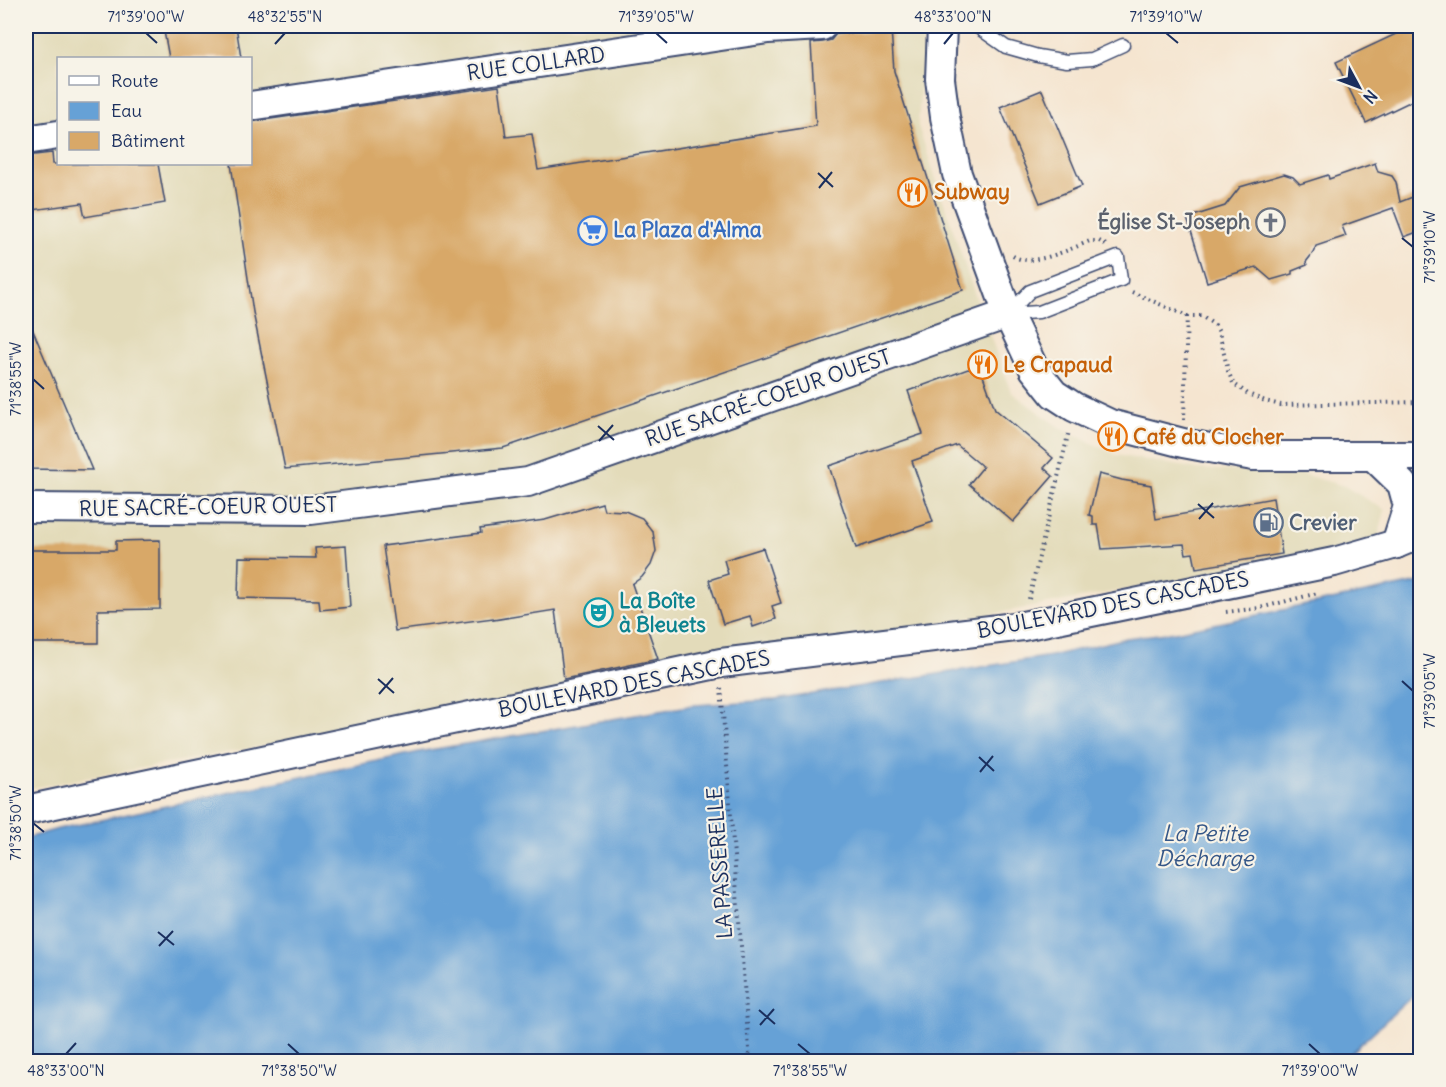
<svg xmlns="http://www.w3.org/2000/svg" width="1446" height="1087" font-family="Delius,sans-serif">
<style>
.built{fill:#e3dbba;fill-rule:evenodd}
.water{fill:#66a1d6;stroke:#40689a;stroke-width:1.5}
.building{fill:#d8a868}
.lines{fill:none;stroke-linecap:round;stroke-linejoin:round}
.service-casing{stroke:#3c4a6f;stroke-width:15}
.tertiary-casing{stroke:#3c4a6f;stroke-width:32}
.path{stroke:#3c4a6f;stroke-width:4;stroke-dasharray:1.5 4.5;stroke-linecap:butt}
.service{stroke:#fff;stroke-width:12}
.tertiary{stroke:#fff;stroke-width:28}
.ticks{fill:none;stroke:#1b2f5e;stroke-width:2}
.labels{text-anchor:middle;stroke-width:4.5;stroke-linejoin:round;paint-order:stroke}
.street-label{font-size:21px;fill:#1b2f5e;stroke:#f7f3e8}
.food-label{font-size:21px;font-weight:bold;fill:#c56008;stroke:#f7f3e8;text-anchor:start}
.worship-label{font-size:21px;font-weight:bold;fill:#5b616d;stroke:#f7f3e8;text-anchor:end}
.shop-label{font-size:21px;font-weight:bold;fill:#366cbe;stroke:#f7f3e8;text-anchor:start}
.service-label{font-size:21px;font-weight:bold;fill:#4e5e75;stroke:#f7f3e8;text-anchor:start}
.culture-label{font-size:21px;font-weight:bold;fill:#0d838f;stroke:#f7f3e8;text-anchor:start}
.water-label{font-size:22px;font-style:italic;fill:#355788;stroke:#f7f3e8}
.neatline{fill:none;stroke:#1b2f5e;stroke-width:2}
.ticks-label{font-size:15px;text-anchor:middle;fill:#1b2f5e}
</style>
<rect width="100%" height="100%" fill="#f7f3e8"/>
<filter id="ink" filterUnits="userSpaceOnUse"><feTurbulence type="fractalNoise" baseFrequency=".0167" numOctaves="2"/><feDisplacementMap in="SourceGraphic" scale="12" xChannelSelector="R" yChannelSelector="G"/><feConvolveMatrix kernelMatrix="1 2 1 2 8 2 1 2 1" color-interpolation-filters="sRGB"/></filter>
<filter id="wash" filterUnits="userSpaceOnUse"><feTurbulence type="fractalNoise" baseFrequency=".008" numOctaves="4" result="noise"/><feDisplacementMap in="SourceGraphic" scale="24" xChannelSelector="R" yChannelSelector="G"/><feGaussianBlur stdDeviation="1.35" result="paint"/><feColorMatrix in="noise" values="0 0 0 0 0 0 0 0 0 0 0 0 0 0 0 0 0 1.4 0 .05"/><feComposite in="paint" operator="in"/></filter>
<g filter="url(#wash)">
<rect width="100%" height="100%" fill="#f5e5d0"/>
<path class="built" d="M26,26H924L918,126L975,295L1011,392L1059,427L1116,455L1198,469L1302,474L1344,486L1385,510L1378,538L1351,549L26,789ZM58,58H250V164H58Z"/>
<path class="water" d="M1420,582V989L1342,1061H26V838L58,829L424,751L695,705L775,700L1051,656L1127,638L1175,632Z"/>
<g id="blocks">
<g class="building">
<path d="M163,26H236L241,58H169Z"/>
<path d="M1413,26H1420V97L1366,123L1336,62Z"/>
<path d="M891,29L894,71L963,290L503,448L285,469L253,312L231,164H250V122L499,86L506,137L532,134L538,170L816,126L811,43L823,42L831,40L836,34Z"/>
<path d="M1042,90L1082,186L1040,203L1000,107Z"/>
<path d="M52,153L53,164H158L165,203L85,217L82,203L26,211V156Z"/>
<path d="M1375,163L1378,172L1392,176L1396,182L1400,202L1420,194V231L1404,237L1393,208L1342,226L1346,236L1316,246L1313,253L1306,262L1307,265L1292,271V274L1271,280L1256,267L1207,282L1187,218L1225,206L1240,187L1284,174L1293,177L1300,184L1328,175L1329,179Z"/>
<path d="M26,314L92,470L26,469Z"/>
<path d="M968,369L981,370L995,409L1053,458L1044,468L1053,476L1013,522L969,484L983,467L957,445L912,461L933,522L856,548L829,466L923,434L908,391Z"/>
<path d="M1099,474L1122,480L1151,485L1156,519L1273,498L1282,554L1196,568L1193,553L1186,554L1184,544L1102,549L1098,525H1093V516L1089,515Z"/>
<path d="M602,503L604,510L625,511L642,518L653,532L656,551L651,565L642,577L632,584L658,659L564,679L555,610L493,620V618L395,631L383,546L481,533L480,529L545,520Z"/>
<path d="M160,540V609L98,610V643H26V550H116V541Z"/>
<path d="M346,546L350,607L320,610L319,600L238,598L239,557L316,558L315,548Z"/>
<path d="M763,548L781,603L772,606L776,619L753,627L750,616L723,624L709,580L728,574L724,560Z"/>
</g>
</g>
</g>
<g filter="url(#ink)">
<use href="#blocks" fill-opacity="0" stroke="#3c4a6f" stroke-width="1.5"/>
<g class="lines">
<defs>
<g id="service">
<path d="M976,26L1006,47L1038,56L1067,61L1092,59L1123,45"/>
<path d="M1118,257L1121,280L1039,312L1008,314L1030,291Z"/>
</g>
<g id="tertiary">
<path d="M942,26L940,79L945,117L957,174L1008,314L1034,369L1054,394L1074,407L1110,424L1183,443L1253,456H1420"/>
<path d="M250,106L768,29L822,26"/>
<path d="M26,140L58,135"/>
<path d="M1373,456L1402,484L1408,506L1396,544"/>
<path d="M26,508L311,510L528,482L1008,314"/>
<path d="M26,810L721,663L1023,626L1334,562L1396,544L1420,534"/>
</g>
</defs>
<use href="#service" class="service-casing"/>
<use href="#tertiary" class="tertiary-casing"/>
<g class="path">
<path d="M1013,256C1032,268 1070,249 1090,241H1099L1106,245"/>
<path d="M1132,292L1187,316H1201L1215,325L1219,332L1228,371L1233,383L1248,394L1265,401L1281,405L1420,402"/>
<path d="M1184,420L1187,313"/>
<path d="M1029,599L1069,431"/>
<path d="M1226,612L1260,608L1318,593"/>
<path d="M721,688L750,1062"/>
</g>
<use href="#service" class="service"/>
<use href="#tertiary" class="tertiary"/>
</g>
</g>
<path class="ticks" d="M146,33L157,43M656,33L667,43M1166,33L1178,43M275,44L285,33M944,44L953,33M818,173L833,187M819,188L832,172M1402,238L1413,247M33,379L44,389M598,426L614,440M599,441L613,425M1198,504L1214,518M1199,519L1213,503M378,679L394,693M1402,681L1413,691M379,694L393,678M979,757L994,771M980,772L993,756M33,823L44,832M158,932L174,945M159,946L173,931M759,1010L775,1024M760,1025L774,1009M288,1044L299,1054M798,1044L810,1054M1309,1044L1320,1054M66,1054L76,1043"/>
<defs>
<symbol id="restaurant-ring" viewBox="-11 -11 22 22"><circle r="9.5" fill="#f7f3e8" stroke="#e8710a" stroke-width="1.5"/><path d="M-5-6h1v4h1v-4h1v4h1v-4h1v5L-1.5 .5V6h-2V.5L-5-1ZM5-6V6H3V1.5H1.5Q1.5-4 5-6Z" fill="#e8710a"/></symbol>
<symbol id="church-ring" viewBox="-11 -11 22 22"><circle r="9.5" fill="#f7f3e8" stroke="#6b7280" stroke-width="1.5"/><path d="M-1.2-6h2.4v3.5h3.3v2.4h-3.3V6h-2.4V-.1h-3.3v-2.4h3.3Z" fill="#6b7280"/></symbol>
<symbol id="supermarket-ring" viewBox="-11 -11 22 22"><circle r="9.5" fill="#f7f3e8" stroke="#3f7fe0" stroke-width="1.5"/><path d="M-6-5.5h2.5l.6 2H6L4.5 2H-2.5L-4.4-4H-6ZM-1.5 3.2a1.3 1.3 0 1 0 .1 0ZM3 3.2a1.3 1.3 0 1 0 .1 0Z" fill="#3f7fe0"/></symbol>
<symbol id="fuel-ring" viewBox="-11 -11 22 22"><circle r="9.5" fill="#f7f3e8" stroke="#5c6f8a" stroke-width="1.5"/><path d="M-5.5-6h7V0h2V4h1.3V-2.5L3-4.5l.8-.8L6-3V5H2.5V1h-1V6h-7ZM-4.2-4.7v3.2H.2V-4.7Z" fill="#5c6f8a"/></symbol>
<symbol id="theatre-ring" viewBox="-11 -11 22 22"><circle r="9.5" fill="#f7f3e8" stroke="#0f9aa8" stroke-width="1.5"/><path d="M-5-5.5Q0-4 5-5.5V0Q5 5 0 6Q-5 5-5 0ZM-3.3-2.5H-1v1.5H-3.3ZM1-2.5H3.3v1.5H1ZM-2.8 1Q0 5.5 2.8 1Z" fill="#0f9aa8"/></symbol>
</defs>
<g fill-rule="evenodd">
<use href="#restaurant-ring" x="896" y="176" width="33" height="33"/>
<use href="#church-ring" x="1254" y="206" width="33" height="33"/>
<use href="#supermarket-ring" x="576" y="214" width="33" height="33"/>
<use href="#restaurant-ring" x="966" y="348" width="33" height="33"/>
<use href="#restaurant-ring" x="1096" y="420" width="33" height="33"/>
<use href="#fuel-ring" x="1252" y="506" width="33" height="33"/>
<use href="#theatre-ring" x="582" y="596" width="33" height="33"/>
</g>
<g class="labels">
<g class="street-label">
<text transform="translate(536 64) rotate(-8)" y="7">RUE COLLARD</text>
<text transform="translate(768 398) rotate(-19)" y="7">RUE SACRÉ-COEUR OUEST</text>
<text transform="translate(208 507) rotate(-1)" y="7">RUE SACRÉ-COEUR OUEST</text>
<text transform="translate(1113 605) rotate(-11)" y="7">BOULEVARD DES CASCADES</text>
<text transform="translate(634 684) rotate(-11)" y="7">BOULEVARD DES CASCADES</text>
<text transform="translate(720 863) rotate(-94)" y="7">LA PASSERELLE</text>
</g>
<g class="food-label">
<text x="934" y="199">Subway</text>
<text x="1003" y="372">Le Crapaud</text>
<text x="1133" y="444">Café du Clocher</text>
</g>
<g class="worship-label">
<text x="1250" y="229">Église St-Joseph</text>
</g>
<g class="shop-label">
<text x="613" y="237">La Plaza d'Alma</text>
</g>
<g class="service-label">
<text x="1289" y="530">Crevier</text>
</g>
<g class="culture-label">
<text x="619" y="608">La Boîte<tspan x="619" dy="24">à Bleuets</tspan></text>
</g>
<g class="water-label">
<text x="1205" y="841">La Petite<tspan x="1205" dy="25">Décharge</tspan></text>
</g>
</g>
<rect width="1446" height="1087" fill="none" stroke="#f7f3e8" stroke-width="66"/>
<rect x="57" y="57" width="195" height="108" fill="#f7f3e8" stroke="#9fa5b1" stroke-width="1.5"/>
<rect x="69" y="76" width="30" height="9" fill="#ffffff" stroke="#9fa5b1" stroke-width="1.5"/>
<text x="111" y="87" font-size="18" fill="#1b2f5e">Route</text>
<rect x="69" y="102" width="30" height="18" fill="#66a1d6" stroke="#9fa5b1" stroke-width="1.5"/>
<text x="111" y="117" font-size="18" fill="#1b2f5e">Eau</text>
<rect x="69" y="132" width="30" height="18" fill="#d8a868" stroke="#9fa5b1" stroke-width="1.5"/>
<text x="111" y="147" font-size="18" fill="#1b2f5e">Bâtiment</text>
<g transform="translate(1359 87) rotate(131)" stroke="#f7f3e8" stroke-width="4.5" paint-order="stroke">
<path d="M0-4.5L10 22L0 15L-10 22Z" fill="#1b2f5e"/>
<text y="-9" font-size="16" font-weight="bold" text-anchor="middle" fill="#1b2f5e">N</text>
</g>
<rect x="33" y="33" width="1380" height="1021" class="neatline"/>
<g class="ticks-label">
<text x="146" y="22">71°39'00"W</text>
<text x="285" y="22">48°32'55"N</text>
<text x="656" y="22">71°39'05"W</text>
<text x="953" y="22">48°33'00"N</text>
<text x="1166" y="22">71°39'10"W</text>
<text transform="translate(1430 247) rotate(-90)" y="5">71°39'10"W</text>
<text transform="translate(16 379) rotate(-90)" y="5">71°38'55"W</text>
<text transform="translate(1430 691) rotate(-90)" y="5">71°39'05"W</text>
<text transform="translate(16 823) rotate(-90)" y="5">71°38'50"W</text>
<text x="66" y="1076">48°33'00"N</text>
<text x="299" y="1076">71°38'50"W</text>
<text x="810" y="1076">71°38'55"W</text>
<text x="1320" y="1076">71°39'00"W</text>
</g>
</svg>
